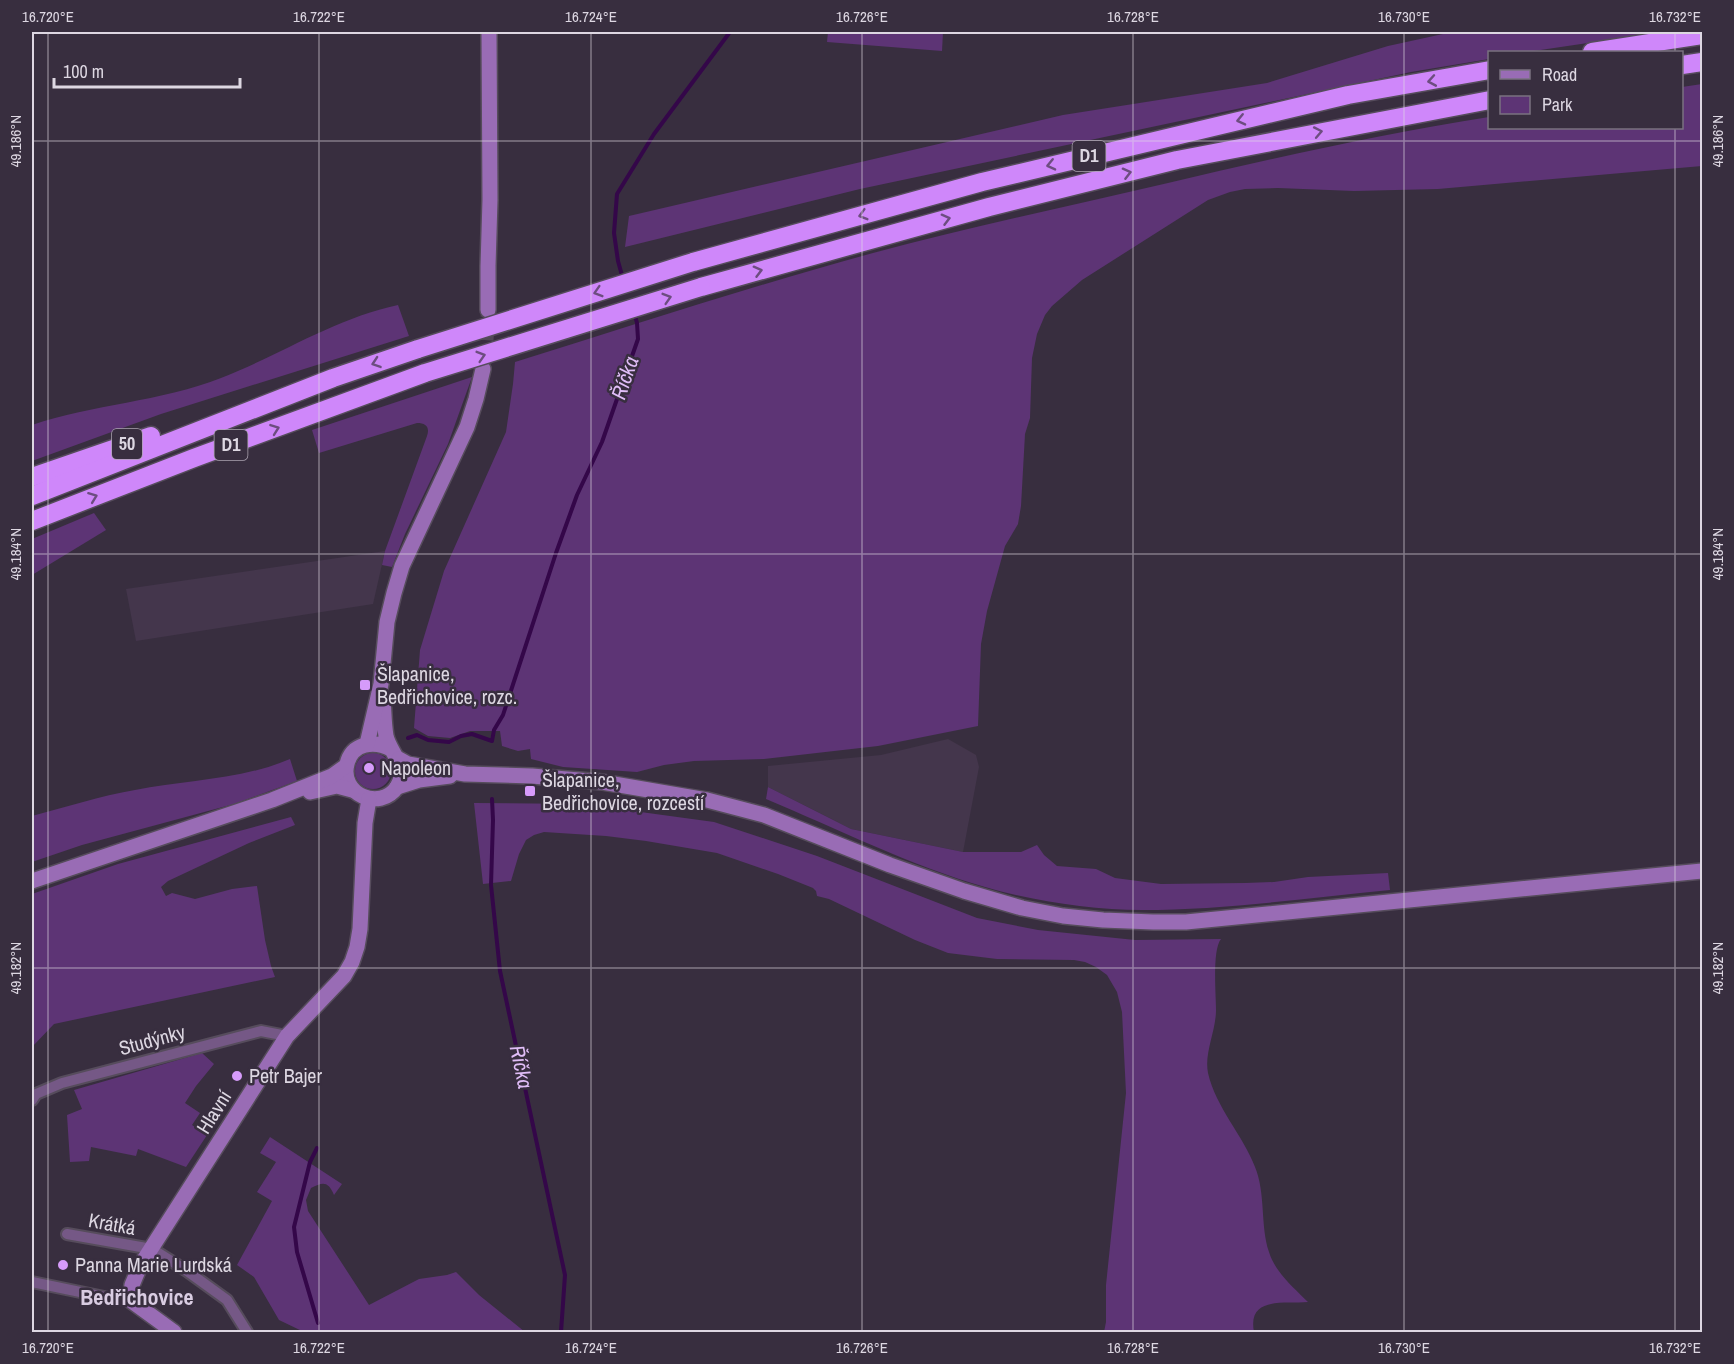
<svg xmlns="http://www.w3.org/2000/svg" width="1734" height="1364" font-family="'Archivo Narrow',sans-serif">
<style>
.built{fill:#44364c}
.green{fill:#5d3475}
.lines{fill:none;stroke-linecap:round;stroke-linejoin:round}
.stream{stroke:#340749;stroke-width:4}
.secondary-tunnel{stroke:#514757;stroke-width:15;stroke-dasharray:15 8;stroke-linecap:butt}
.street-casing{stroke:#564c5c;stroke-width:14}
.secondary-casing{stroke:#564c5c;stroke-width:18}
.highway-casing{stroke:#564c5c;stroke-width:21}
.street{stroke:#755886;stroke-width:10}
.secondary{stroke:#996cb5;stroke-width:15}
.highway{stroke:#cf87fa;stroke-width:18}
.highway-bridge-casing{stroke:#564c5c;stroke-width:21;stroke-linecap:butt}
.highway-bridge{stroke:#cf87fa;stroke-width:18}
.oneway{stroke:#6d4d80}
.ticks{fill:none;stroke:#ddd7e2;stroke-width:1.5;stroke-opacity:0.45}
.poi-dot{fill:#d69bfa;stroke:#382e3f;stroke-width:2}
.labels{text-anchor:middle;stroke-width:5;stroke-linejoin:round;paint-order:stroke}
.shield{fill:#382e3f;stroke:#aca4b1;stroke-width:1.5}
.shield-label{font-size:18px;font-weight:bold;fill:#ddd7e2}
.poi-label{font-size:20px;fill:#ddd7e2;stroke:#382e3f;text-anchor:start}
.street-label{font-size:20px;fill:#ddd7e2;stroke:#382e3f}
.water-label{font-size:21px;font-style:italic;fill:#e0bdf7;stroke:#382e3f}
.quarter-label{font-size:22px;font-weight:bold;fill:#d9cce2;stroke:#382e3f}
.neatline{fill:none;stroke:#ddd7e2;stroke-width:2}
.ticks-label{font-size:15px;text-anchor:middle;fill:#ddd7e2}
</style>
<rect width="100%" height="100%" fill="#382e3f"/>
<g class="built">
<path d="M385,551L373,604L136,641L126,589Z"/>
<path d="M948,739L976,755L979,767L963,852L851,829L768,787V766L881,755Z"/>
</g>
<g class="green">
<path d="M828,32H943L942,51L827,42Z"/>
<path d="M1452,32H1662L1527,52H1490L1489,59L1411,72L860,189L625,247L629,216L1063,115L1267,83L1388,46Z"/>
<path d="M1702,84V166L1438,189L1354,191L1278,188L1245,189L1230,192L1208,200L1082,280L1052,306L1045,315L1037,334L1032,358L1030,418L1025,434L1021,506L1018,524L1005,546L987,611L981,644L978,726L878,746L764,759L694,761L664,765L637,772L563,767L531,759L530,749L518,751L502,746L500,731H470L450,738L428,736L414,728L420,650L444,571L506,432L513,384L515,362C634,325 752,286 873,253C970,227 1069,206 1168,183C1274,158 1381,134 1489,117L1490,128H1682V87Z"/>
<path d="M398,305L409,336L161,414L32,461V425C93,404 160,402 221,378C280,355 336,318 398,305Z"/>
<path d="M472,377L448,444L405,534L392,567L382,565L385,551L427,436C430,427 426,423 417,423L319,453L312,430Z"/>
<path d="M94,513L106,530L32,575V539Z"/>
<circle cx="373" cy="771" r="18"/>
<path d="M290,759L297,781L234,804L82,845L32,862V816C66,807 100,796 135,790C186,780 241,780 290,759Z"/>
<path d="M768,787L851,829L963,852H1021L1037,845L1044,855L1057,866L1096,869L1115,878L1161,884L1245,883L1274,882L1308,877L1388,873L1390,890C1308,898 1224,910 1142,910C1092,910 1033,901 985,887C909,865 838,829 766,799Z"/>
<path d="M474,803L582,804L714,822L817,856L977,918L1038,930L1135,940L1221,939C1212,950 1216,994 1216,1010C1216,1031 1204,1053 1208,1073C1216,1108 1243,1135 1255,1167C1266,1194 1260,1225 1269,1252C1275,1272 1294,1288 1308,1302C1285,1304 1247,1296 1254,1332H1104L1106,1322V1285L1126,1093L1122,1012L1117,992L1107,975L1096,967L1085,962L1074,960L997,959L948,953L915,940L829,899L817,896L816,891L813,888L778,874L717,853L646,841L606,836L544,832L534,835L526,840L519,854L511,881L483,884Z"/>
<path d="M291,817L295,825L249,843L168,881L161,887L166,896L172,893L195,899L232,889L257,886L265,940L271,966L275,977L54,1024L32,1047V894L118,864Z"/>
<path d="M202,1053L214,1064L196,1086L185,1103L200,1113L192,1125L207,1135L186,1167L138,1149L136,1156L91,1147L89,1161L70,1162L67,1115L82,1109L74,1090Z"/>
<path d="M270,1137L342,1184L334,1195C328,1181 323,1182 311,1188L306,1200L308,1211L369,1305L419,1279L447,1275L456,1272L479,1295L525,1332H304L279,1320L254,1277L237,1265L272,1201L257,1192L276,1162L260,1153Z"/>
</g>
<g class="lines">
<g class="stream">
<path d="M623,279L618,261L614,233L617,194L654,134L730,32"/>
<path d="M408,738L417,735L428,740L449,742L461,736L472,734L492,741L494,730L503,715L556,553L577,495L602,442L638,339L637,323L634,312"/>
<path d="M492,799L493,820L491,885L500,971L565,1275L561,1332"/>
<path d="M317,1148L310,1162L294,1227L297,1252L318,1323"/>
</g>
<path class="secondary-tunnel" d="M484,363L488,316"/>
<defs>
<g id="street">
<path d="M32,1100L36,1094L62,1083L261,1031L287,1036"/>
<path d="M67,1234L152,1249L187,1271L227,1300L247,1332"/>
<path d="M32,1282L114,1299L130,1300"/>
</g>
<g id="secondary">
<path d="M488,310V266L490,200L489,32"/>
<path d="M383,699C384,711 384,724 386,736C390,754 410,767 397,787C380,812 339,794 347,764C352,743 374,740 391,749"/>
<path d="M367,744L381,684L387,622L394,593L402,566L467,427L476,399L483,369"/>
<path d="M399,759L408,764L465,774L532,776L602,782L707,800L764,815L890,865L964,891L1022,908L1063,916L1103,920L1153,922H1186L1702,871"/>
<path d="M397,787L419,780L450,776"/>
<path d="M310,792L337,786L352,790"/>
<path d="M32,881L272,800L332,776L346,766"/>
<path d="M174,1332L130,1300L132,1285L140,1266L287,1036L344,976L352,962L357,947L360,929L365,823L369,799"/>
</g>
<g id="highway">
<path d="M1592,52L1702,35"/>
<path d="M1682,65L1702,62"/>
<path d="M693,262L982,182L1348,95L1490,70"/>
<path d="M701,287L989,207L1177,160L1490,100"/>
<path d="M32,477L151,436"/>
<path d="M32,496L333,378L418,349"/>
<path d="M32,521L194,458L425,373"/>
</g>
</defs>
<use href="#street" class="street-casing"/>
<use href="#secondary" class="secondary-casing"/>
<use href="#highway" class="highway-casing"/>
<use href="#street" class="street"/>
<use href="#secondary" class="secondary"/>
<use href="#highway" class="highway"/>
<defs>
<g id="highway-bridge">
<path d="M418,349L693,262"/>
<path d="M425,373L701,287"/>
</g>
</defs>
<use href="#highway-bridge" class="highway-bridge-casing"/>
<use href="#highway-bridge" class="highway-bridge"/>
</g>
<defs><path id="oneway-chevron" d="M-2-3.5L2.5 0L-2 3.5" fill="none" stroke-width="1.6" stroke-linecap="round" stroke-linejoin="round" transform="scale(1.5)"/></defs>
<g class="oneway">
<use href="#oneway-chevron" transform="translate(1432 81) rotate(170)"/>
<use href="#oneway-chevron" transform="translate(1241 120) rotate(167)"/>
<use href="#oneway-chevron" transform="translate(1318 132) rotate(-11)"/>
<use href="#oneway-chevron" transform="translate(1051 165) rotate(167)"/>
<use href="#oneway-chevron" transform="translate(1127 173) rotate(-14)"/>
<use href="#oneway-chevron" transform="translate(863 215) rotate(164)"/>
<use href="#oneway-chevron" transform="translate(946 219) rotate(-15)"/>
<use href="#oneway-chevron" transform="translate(758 271) rotate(-15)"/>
<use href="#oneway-chevron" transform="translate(598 292) rotate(163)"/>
<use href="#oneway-chevron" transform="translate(667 298) rotate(-17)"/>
<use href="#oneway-chevron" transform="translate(481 356) rotate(-17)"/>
<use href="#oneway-chevron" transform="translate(376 363) rotate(161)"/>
<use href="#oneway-chevron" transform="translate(275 429) rotate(-20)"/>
<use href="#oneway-chevron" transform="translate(93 497) rotate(-21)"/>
</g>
<path class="ticks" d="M48,32V1332M319,32V1332M591,32V1332M862,32V1332M1133,32V1332M1404,32V1332M1675,32V52M1675,128V1332M32,141H1702M32,554H1702M32,968H1702"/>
<g class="poi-dot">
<rect x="359" y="679" width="12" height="12" rx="3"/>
<circle cx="369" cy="768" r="6"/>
<rect x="524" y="785" width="12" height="12" rx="3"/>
<circle cx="237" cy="1076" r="6"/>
<circle cx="63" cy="1265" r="6"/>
</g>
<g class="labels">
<g class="shield">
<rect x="1072.5" y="141" width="33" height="30" rx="4.5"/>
<rect x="112" y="429" width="30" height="30" rx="4.5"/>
<rect x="214.5" y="430" width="33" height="30" rx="4.5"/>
</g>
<g class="shield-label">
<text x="1089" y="162">D1</text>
<text x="127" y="450">50</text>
<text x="231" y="451">D1</text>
</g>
<g class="poi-label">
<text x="377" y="681">Šlapanice,<tspan x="377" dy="23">Bedřichovice, rozc.</tspan></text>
<text x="381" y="775">Napoleon</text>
<text x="542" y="787">Šlapanice,<tspan x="542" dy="23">Bedřichovice, rozcestí</tspan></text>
<text x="249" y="1083">Petr Bajer</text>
<text x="75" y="1272">Panna Marie Lurdská</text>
</g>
<g class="street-label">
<text transform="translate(152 1040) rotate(-15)" y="7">Studýnky</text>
<text transform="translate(214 1112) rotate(-58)" y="7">Hlavní</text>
<text transform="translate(112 1224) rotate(10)" y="7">Krátká</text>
</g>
<g class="water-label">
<text transform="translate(625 378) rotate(-71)" y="7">Říčka</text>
<text transform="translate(521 1067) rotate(78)" y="7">Říčka</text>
</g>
<g class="quarter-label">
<text x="137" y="1305">Bedřichovice</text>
</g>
</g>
<rect width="1734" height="1364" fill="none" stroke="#382e3f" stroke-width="66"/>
<rect x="1488" y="51" width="195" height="78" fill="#382e3f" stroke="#7a7280" stroke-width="1.5"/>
<rect x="1500" y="70" width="30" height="9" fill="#996cb5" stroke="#7a7280" stroke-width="1.5"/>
<text x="1542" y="81" font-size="18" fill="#ddd7e2">Road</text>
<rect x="1500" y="96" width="30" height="18" fill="#5d3475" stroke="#7a7280" stroke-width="1.5"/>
<text x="1542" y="111" font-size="18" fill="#ddd7e2">Park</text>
<path d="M54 78v9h186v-9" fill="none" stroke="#ddd7e2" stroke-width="3"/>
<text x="63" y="78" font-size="18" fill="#ddd7e2" stroke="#382e3f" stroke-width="4.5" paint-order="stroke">100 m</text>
<rect x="33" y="33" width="1668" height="1298" class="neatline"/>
<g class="ticks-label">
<text x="48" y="22">16.720°E</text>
<text x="319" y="22">16.722°E</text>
<text x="591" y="22">16.724°E</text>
<text x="862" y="22">16.726°E</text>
<text x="1133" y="22">16.728°E</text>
<text x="1404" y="22">16.730°E</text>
<text x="1675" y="22">16.732°E</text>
<text transform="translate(16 141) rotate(-90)" y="5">49.186°N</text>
<text transform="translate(1718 141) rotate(-90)" y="5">49.186°N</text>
<text transform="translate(16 554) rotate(-90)" y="5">49.184°N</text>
<text transform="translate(1718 554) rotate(-90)" y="5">49.184°N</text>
<text transform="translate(16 968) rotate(-90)" y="5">49.182°N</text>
<text transform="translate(1718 968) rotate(-90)" y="5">49.182°N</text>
<text x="48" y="1353">16.720°E</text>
<text x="319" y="1353">16.722°E</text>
<text x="591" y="1353">16.724°E</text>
<text x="862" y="1353">16.726°E</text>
<text x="1133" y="1353">16.728°E</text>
<text x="1404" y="1353">16.730°E</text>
<text x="1675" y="1353">16.732°E</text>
</g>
</svg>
